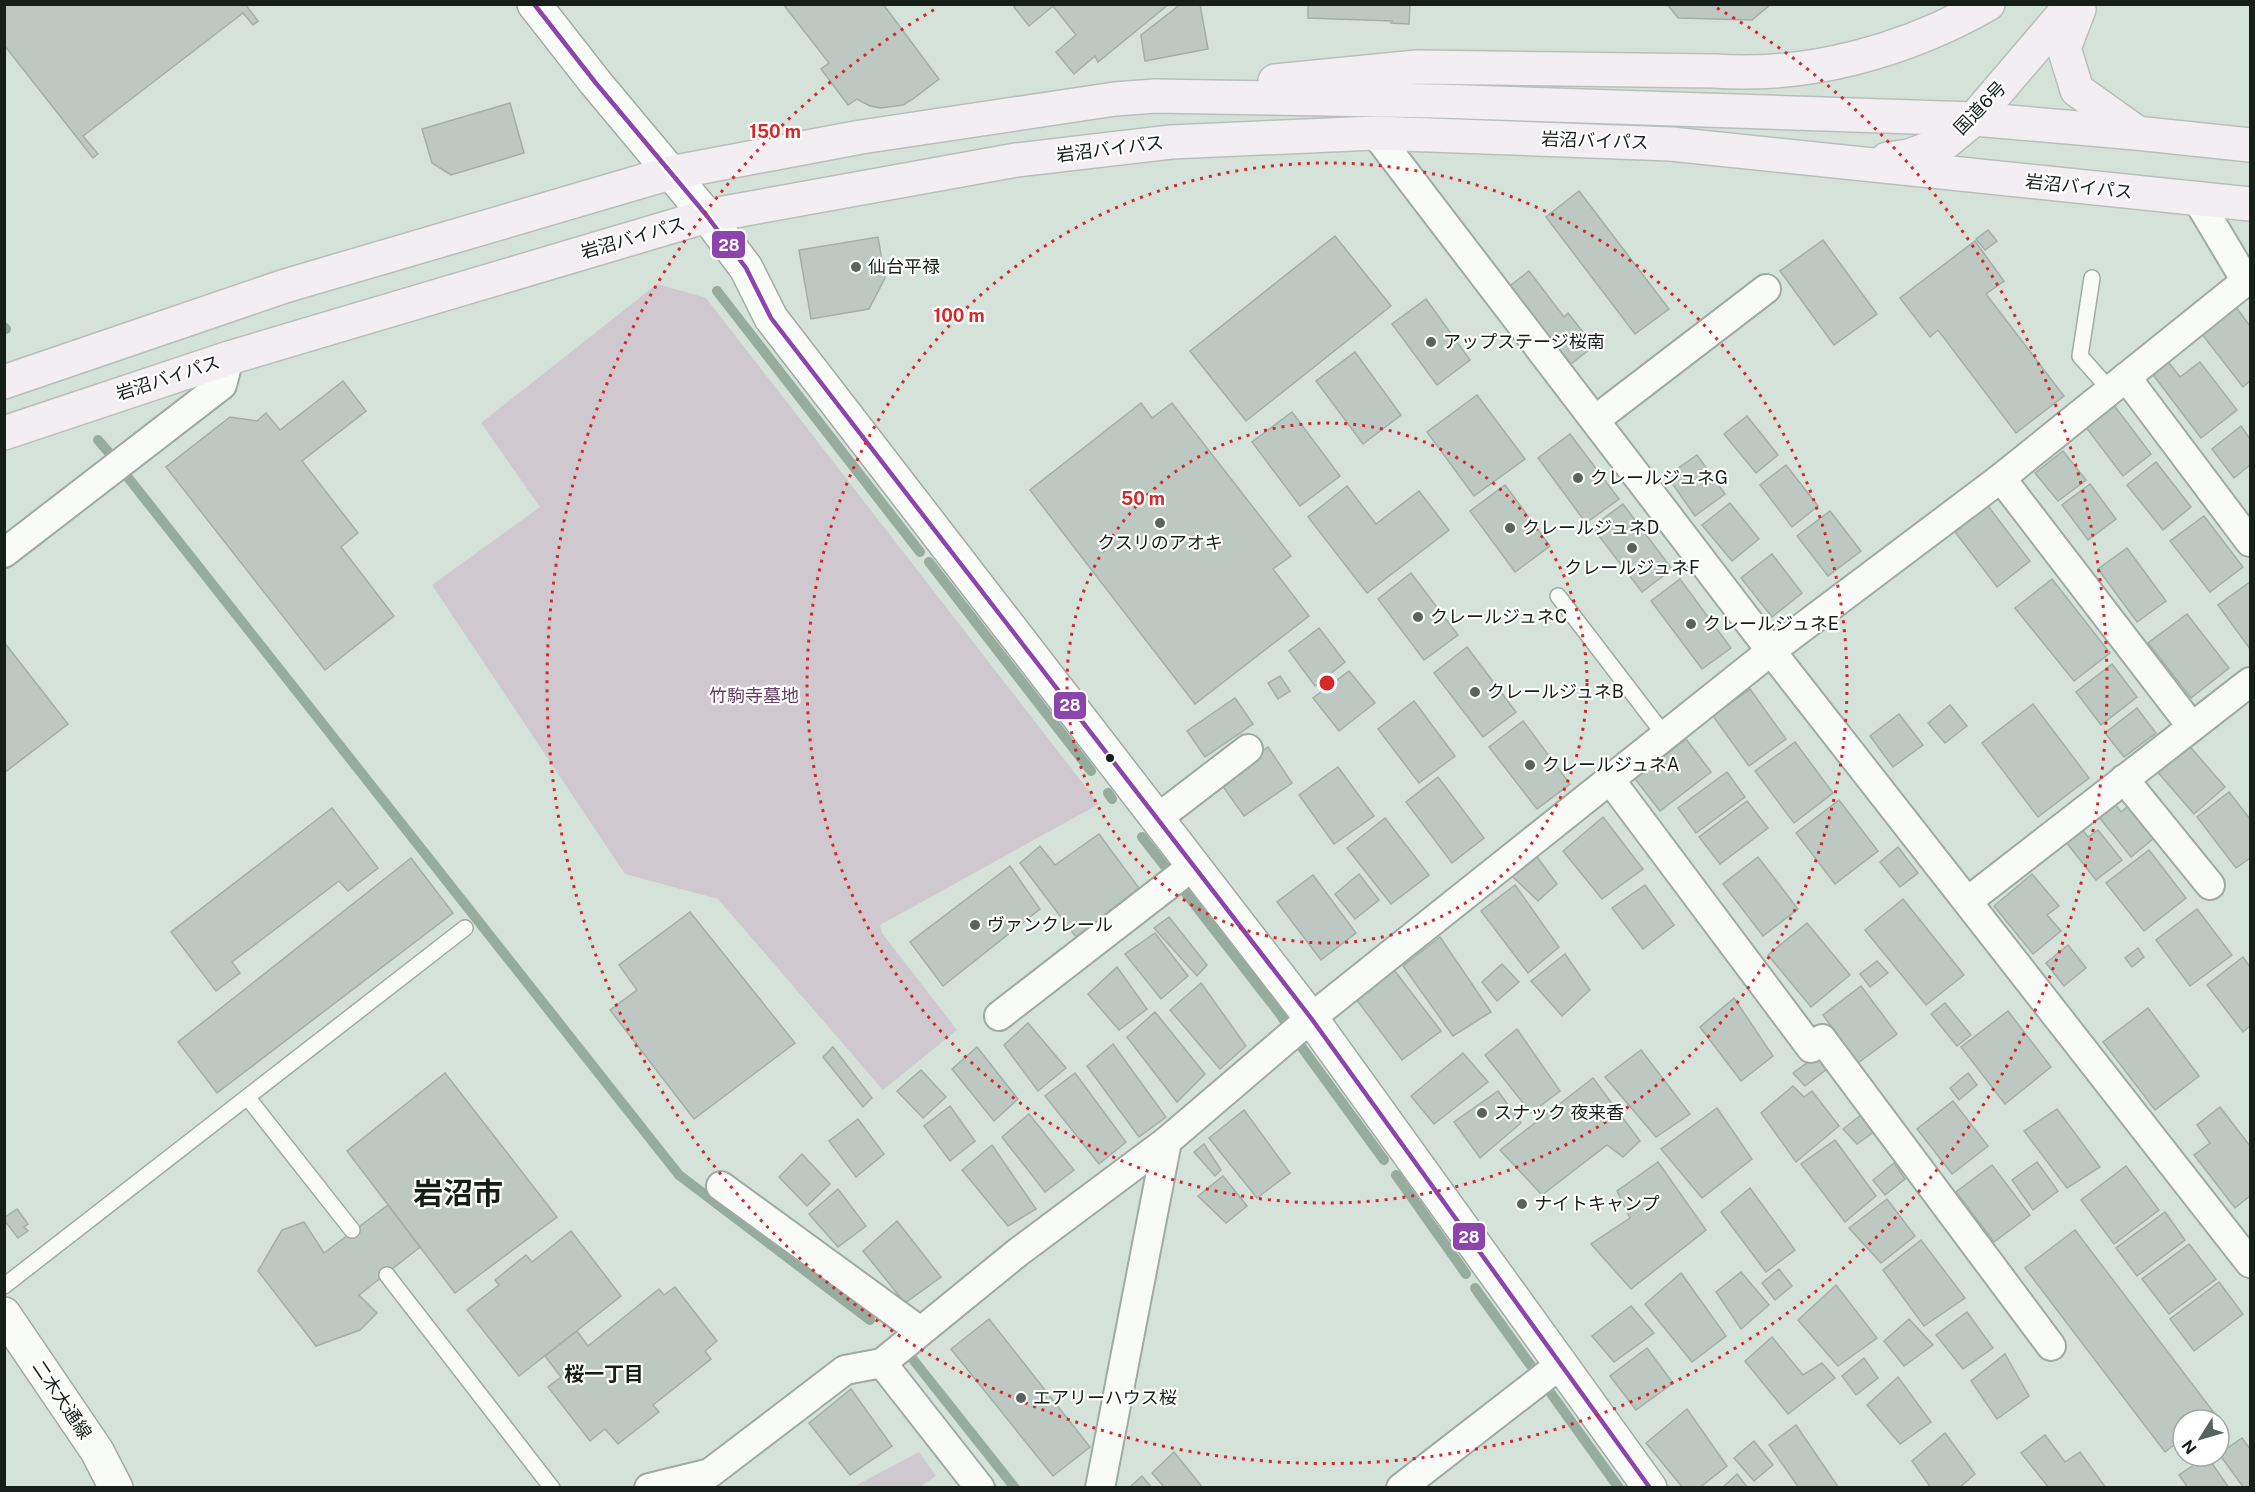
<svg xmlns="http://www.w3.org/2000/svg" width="2255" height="1492" font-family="'Public Sans','Noto Sans JP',sans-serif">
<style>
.green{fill:#d0c8cf}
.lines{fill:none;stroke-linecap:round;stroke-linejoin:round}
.stream{stroke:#95ac9e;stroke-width:10}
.building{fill:#bec8c2;stroke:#a3aea7;stroke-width:1.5}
.service-casing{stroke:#a0aaa4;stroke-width:18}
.minor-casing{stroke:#a0aaa4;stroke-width:32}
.tertiary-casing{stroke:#a0aaa4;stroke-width:36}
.trunk-casing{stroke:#b8bfbb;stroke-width:36}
.service{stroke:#f9fbf9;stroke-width:15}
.minor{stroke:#f9fbf9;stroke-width:28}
.tertiary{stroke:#f9fbf9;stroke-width:33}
.trunk{stroke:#f2eef2;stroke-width:33}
.bus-1-casing{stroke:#fff;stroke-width:9}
.bus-1{stroke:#8e44ad;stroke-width:4.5}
.ring{fill:none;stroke:#d62828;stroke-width:3;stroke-dasharray:3 6}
.poi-dot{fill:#58635d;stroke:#fff;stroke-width:2}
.bus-dot{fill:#151e19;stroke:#fff;stroke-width:2}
.labels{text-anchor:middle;stroke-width:4.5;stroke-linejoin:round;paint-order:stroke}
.street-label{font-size:18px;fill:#151e19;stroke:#fff}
.poi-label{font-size:18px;fill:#151e19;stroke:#fff;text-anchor:start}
.park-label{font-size:18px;fill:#643e5e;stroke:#fff}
.neighbourhood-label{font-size:20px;font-weight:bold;fill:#151e19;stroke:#fff}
.town-label{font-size:30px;font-weight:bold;fill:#151e19;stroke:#fff}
.centre{fill:#d62828;stroke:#fff;stroke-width:3}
.ring-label{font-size:18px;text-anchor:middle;font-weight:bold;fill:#d62828;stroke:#fff;stroke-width:4.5;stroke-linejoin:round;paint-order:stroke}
.line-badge{stroke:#fff;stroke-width:2}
.badge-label{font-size:16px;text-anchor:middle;font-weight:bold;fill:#fff}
</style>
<rect width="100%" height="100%" fill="#d5e2da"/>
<g class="green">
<path d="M657,284L706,298L1099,804L880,925L882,933L957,1030L883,1090L718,899L625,874L432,585L540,507L481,423Z"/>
<path d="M919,1452L936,1476L920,1487H853Z"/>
</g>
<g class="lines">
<g class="stream">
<path d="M717,291L920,552"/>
<path d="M4,327L6,329"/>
<path d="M98,440L111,455"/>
<path d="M126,475L679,1175L870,1320"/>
<path d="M929,562L1091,771"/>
<path d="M1108,793L1112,799"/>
<path d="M1142,837L1280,1014L1303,1049L1384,1160"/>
<path d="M1396,1175L1466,1274"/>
<path d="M1475,1288L1619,1488"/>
<path d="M907,1352L1015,1488"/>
</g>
</g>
<g class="building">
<path d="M4,4H245L258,21L253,25L243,13L83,136L98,154L93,158L4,45Z"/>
<path d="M783,4H883L939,79L913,99L903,105L881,108L870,106L857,99L848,105L821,69L829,63Z"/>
<path d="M1017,4H1169L1098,62L1095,56L1074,74L1056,52L1076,35L1053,6L1029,26L1014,7Z"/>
<path d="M1181,4H1200L1208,49L1145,61L1141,35Z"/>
<path d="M1308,4H1410L1409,24L1391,23L1392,21L1308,18Z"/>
<path d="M1667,4H1771L1752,20L1678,18Z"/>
<path d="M510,103L524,153L451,175L432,163L422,129Z"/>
<path d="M1579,191L1669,309L1635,334L1546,217Z"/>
<path d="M1988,230L1997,241L1985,250L1976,239Z"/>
<path d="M1335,236L1391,306L1246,421L1190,351Z"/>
<path d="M878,237L885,278L869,309L811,319L799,250Z"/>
<path d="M1823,240L1877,314L1834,345L1780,271Z"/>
<path d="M1975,241L2004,281L1986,294L2064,396L2016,433L1938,330L1930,337L1900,298Z"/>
<path d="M1529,271L1564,317L1568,313L1594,346L1567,367L1506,289Z"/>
<path d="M1426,299L1470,360L1437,385L1392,324Z"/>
<path d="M2236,307L2250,326V381L2243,387L2201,333Z"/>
<path d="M1355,352L1401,415L1363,444L1316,381Z"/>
<path d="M2166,359L2180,377L2200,362L2237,410L2201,438L2151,372Z"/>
<path d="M343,381L366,411L302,461L358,533L341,547L394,616L325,670L166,467L230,417L257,421L266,413L280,430Z"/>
<path d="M1477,395L1525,459L1474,496L1427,432Z"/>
<path d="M1141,403L1152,418L1172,403L1291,556L1273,569L1309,616L1195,704L1030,490Z"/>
<path d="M2113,404L2151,454L2123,476L2085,426Z"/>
<path d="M1292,412L1340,476L1300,506L1252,442Z"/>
<path d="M1747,416L1778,455L1756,473L1724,434Z"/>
<path d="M2241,426L2250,439V465L2234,478L2212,449Z"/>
<path d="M1570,434L1619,499L1586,523L1538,458Z"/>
<path d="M2063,451L2086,480L2058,501L2035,473Z"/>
<path d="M1697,455L1725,494L1695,516L1667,476Z"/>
<path d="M2156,462L2191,507L2163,530L2127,485Z"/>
<path d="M1786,465L1818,506L1792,527L1760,485Z"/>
<path d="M2090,484L2116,519L2088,540L2062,505Z"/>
<path d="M1505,485L1550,546L1515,572L1470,511Z"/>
<path d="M1347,486L1376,524L1419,491L1449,530L1367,593L1308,517Z"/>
<path d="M1730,503L1759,539L1732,561L1702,525Z"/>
<path d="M1623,504L1672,569L1642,592L1592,527Z"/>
<path d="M1988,506L2030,561L1997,587L1955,532Z"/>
<path d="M1830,511L1861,551L1828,576L1797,536Z"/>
<path d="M2204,516L2243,567L2210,592L2170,541Z"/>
<path d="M2127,548L2166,601L2137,622L2098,569Z"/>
<path d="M1772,554L1802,593L1772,617L1741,578Z"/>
<path d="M1411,573L1458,635L1424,660L1378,599Z"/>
<path d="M1680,579L1731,648L1702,669L1651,601Z"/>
<path d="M2052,579L2110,653L2074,681L2015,608Z"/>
<path d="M2250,582V649L2218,605Z"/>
<path d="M2187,614L2229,668L2191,698L2148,643Z"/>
<path d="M1319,628L1345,662L1315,686L1289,651Z"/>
<path d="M4,642L68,724L4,773Z"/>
<path d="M1467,647L1516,712L1483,737L1434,673Z"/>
<path d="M2112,664L2137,697L2101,725L2076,692Z"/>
<path d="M1349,671L1375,703L1339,731L1313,698Z"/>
<path d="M1280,676L1290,691L1278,699L1268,683Z"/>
<path d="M1750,689L1786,739L1749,766L1713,716Z"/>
<path d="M1235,698L1253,724L1205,757L1187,731Z"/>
<path d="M1414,701L1455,756L1419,783L1378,729Z"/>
<path d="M2033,704L2089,778L2038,817L1982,743Z"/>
<path d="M1950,705L1967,726L1945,743L1928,723Z"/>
<path d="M2137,708L2156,733L2124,757L2105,733Z"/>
<path d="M1899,714L1923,745L1893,767L1870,736Z"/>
<path d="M1523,721L1570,784L1537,809L1489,747Z"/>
<path d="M1686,739L1711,772L1660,811L1635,779Z"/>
<path d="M1795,742L1833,793L1794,823L1755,771Z"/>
<path d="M2186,742L2225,787L2194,814L2155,769Z"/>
<path d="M1268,747L1292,783L1244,816L1219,781Z"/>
<path d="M1338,767L1374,816L1334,844L1299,795Z"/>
<path d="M1727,772L1745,797L1696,833L1678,808Z"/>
<path d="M1438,777L1484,838L1452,863L1406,802Z"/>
<path d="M2229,792L2250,819V858L2236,868L2197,817Z"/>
<path d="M1839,800L1878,851L1835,884L1796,833Z"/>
<path d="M1747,801L1768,828L1720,864L1699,837Z"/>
<path d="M2133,802L2159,834L2131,857L2099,817L2115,804L2121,812Z"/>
<path d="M332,808L378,868L348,891L339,881L232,962L240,973L216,991L171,932Z"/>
<path d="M1603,817L1643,869L1602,899L1563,851Z"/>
<path d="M1385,818L1429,875L1391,904L1347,848Z"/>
<path d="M2082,829L2088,837L2098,830L2122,860L2096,880L2066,842Z"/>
<path d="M1099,834L1139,888L1076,937L1020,863L1040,846L1055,865Z"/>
<path d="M1898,847L1918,873L1900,887L1880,862Z"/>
<path d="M2149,850L2186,898L2144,931L2106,883Z"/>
<path d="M1537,857L1557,884L1538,901L1512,876Z"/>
<path d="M1758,857L1798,909L1763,936L1723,884Z"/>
<path d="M411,858L453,913L217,1093L178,1042Z"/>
<path d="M1010,866L1040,909L943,986L910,942Z"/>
<path d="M1359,874L1379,900L1355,919L1335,894Z"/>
<path d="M2032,874L2059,906L2047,915L2061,931L2033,954L1994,906Z"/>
<path d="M1313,875L1356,933L1321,960L1277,902Z"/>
<path d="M1515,885L1559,947L1528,973L1481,911Z"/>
<path d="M1645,885L1674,925L1643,949L1612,908Z"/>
<path d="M1903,899L1964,975L1926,1005L1865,930Z"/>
<path d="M2197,909L2232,955L2190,986L2156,940Z"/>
<path d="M690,912L795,1043L694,1119L610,1010L637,990L619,965Z"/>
<path d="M1169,917L1207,965L1197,976L1154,928Z"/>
<path d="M1807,923L1850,975L1811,1007L1768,955Z"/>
<path d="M1155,933L1188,976L1161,999L1125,954Z"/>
<path d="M1440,937L1491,1012L1453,1036L1403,966Z"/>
<path d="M2068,945L2086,968L2064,986L2046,963Z"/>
<path d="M2138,948L2144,957L2132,967L2125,958Z"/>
<path d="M1565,954L1590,990L1562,1016L1531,981Z"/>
<path d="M2243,957L2250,967V1026L2243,1032L2207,985Z"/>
<path d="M1877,961L1888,973L1870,987L1860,974Z"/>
<path d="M1502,964L1519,982L1497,1001L1482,982Z"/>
<path d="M1117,967L1147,1009L1119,1030L1088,994Z"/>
<path d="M1394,970L1441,1031L1402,1060L1356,999Z"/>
<path d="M1201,983L1246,1046L1220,1069L1170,1010Z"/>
<path d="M1861,986L1897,1034L1858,1063L1823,1015Z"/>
<path d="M1734,998L1773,1056L1741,1081L1700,1027Z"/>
<path d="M1945,1003L1971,1035L1957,1046L1931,1014Z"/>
<path d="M2148,1008L2199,1076L2155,1110L2103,1042Z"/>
<path d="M2008,1011L2051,1067L2005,1104L1961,1047Z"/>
<path d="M1155,1012L1205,1074L1177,1102L1127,1037Z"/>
<path d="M1028,1023L1066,1068L1038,1091L1004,1045Z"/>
<path d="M1517,1029L1560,1091L1531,1113L1485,1055Z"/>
<path d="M1113,1044L1166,1117L1139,1137L1087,1066Z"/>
<path d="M833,1047L872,1098L863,1107L823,1057Z"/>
<path d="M977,1047L1018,1099L994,1121L952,1069Z"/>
<path d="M1641,1050L1690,1114L1656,1137L1605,1077Z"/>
<path d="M1463,1053L1488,1082L1434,1124L1411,1096Z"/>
<path d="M1819,1054L1831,1066L1805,1086L1793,1073Z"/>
<path d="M921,1070L946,1097L923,1118L897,1091Z"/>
<path d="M445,1073L557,1217L455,1293L347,1151Z"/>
<path d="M1075,1073L1126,1142L1099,1164L1045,1096Z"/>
<path d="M1968,1073L1977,1085L1959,1100L1950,1088Z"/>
<path d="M1593,1078L1640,1141L1623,1157L1607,1145L1542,1195L1500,1150Z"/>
<path d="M1793,1086L1804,1097L1812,1091L1839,1126L1796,1162L1761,1113Z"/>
<path d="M1498,1091L1521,1123L1480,1158L1454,1122Z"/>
<path d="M1953,1101L1988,1146L1952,1174L1917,1129Z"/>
<path d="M950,1106L975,1141L950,1161L924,1126Z"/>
<path d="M2220,1107L2250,1146V1196L2235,1208L2194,1155L2210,1143L2197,1125Z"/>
<path d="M1717,1108L1752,1159L1702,1198L1661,1149Z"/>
<path d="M2057,1109L2100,1167L2067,1188L2024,1131Z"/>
<path d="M1244,1110L1290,1173L1257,1198L1209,1138Z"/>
<path d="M1029,1114L1074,1170L1045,1192L1002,1137Z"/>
<path d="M1861,1115L1875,1131L1857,1144L1843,1129Z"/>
<path d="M858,1119L884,1154L856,1177L829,1141Z"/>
<path d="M1835,1140L1876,1196L1845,1222L1801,1164Z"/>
<path d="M1204,1144L1221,1170L1215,1176L1194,1152Z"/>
<path d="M992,1145L1036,1209L1008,1226L962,1170Z"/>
<path d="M802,1154L830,1184L807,1206L779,1177Z"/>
<path d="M1658,1162L1706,1230L1631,1289L1591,1244L1630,1218L1617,1191Z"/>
<path d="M2037,1162L2058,1191L2033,1210L2012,1180Z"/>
<path d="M1894,1163L1905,1179L1885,1195L1873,1180Z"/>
<path d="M1992,1165L2030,1215L1994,1242L1956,1192Z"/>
<path d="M2126,1166L2159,1210L2114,1244L2081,1200Z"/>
<path d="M1223,1176L1247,1206L1226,1223L1198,1196Z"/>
<path d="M1750,1188L1795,1250L1766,1272L1721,1212Z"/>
<path d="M838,1189L866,1226L838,1247L809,1214Z"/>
<path d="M1887,1199L1915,1236L1881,1263L1849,1228Z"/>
<path d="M388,1205L420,1247L359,1295L377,1313L360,1330L316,1346L258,1271L282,1230L304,1222L324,1253Z"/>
<path d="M17,1209L28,1224L24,1227L28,1231L18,1238L4,1220V1218Z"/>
<path d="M2165,1212L2185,1240L2137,1276L2116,1248Z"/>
<path d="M897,1221L941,1277L905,1303L863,1251Z"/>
<path d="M2075,1230L2215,1414L2207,1420H2183V1438L2165,1452L2025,1268Z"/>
<path d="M571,1231L621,1296L519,1376L467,1310L499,1285L495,1280L526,1255L532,1262Z"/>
<path d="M1921,1240L1965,1298L1924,1326L1883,1270Z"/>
<path d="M2189,1244L2216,1279L2169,1314L2142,1279Z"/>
<path d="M1779,1269L1792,1286L1775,1300L1762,1283Z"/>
<path d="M1741,1272L1769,1305L1741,1329L1716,1292Z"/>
<path d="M1681,1273L1726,1336L1692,1362L1645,1304Z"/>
<path d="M2219,1282L2243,1314L2194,1351L2170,1319Z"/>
<path d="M1836,1285L1877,1338L1838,1366L1798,1320Z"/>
<path d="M675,1287L717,1341L705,1351L711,1359L653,1405L659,1412L618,1444L605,1429L590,1441L548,1387L561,1377L545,1356L577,1331L588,1346L659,1289L664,1295Z"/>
<path d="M1631,1306L1654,1333L1614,1362L1592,1336Z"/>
<path d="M1967,1312L1993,1348L1963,1369L1936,1335Z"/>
<path d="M989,1319L1090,1447L1053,1476L951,1349Z"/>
<path d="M1909,1319L1933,1345L1904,1366L1884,1341Z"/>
<path d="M1772,1337L1803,1375L1822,1363L1835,1378L1788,1414L1745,1361Z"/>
<path d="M1647,1348L1673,1383L1636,1410L1610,1376Z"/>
<path d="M2005,1354L2029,1396L1997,1419L1971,1381Z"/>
<path d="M1864,1358L1878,1378L1856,1395L1842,1376Z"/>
<path d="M1898,1377L1931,1422L1900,1444L1867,1405Z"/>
<path d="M851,1389L892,1446L850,1475L809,1423Z"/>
<path d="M1687,1409L1727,1466L1699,1488H1683L1646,1443Z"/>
<path d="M1796,1425L1839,1488H1799L1769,1445Z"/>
<path d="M1945,1433L1975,1474L1959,1488H1931L1912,1461Z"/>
<path d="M2045,1435L2065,1462L2080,1452L2106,1488H2049L2021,1453Z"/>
<path d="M2242,1438L2250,1449V1488H2244L2219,1454Z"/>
<path d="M1754,1441L1773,1465L1754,1481L1734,1458Z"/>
<path d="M1174,1452L1203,1488H1165L1152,1473Z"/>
<path d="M2207,1456L2229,1488H2188L2179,1475Z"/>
<path d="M1737,1474L1748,1488H1722Z"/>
<path d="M1142,1476L1152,1488H1129Z"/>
</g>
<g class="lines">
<defs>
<g id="service">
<path d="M2092,278L2080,356L2110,390"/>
<path d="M1558,596L1666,737"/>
<path d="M248,1098L352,1230"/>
<path d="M387,1275L552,1488"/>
<path d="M4,1286L465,928"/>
</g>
<g id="minor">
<path d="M1375,133L1771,651L2250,1263"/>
<path d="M2126,377L2250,542"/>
<path d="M1595,420L1766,289"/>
<path d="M2001,478L2192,727L2250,682"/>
<path d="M4,553L222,385L229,358"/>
<path d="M2124,779L2210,885"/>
<path d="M1611,781L1811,1048L1822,1039L2051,1346"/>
<path d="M1158,818L1248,749"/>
<path d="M1968,901L2192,727"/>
<path d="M999,1016L1194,865"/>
<path d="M721,1186L920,1331"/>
<path d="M882,1363L980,1488"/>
<path d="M649,1488L710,1473L845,1370L882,1363L1017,1253L1167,1141L1311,1018L1771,651L2001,478L2246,281L2197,199"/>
<path d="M1100,1488L1167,1141"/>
<path d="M1401,1488L1561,1364"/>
</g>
<g id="tertiary">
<path d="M534,4L595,82L707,216L746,268L771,318L1311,1018L1650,1488"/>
<path d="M4,1314L97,1451L116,1488"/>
</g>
<g id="trunk">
<path d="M2079,9L2064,48L2077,90L2136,132"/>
<path d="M1275,81L1417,67L1714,71C1808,78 1906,51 1988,4"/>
<path d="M1887,159L1909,156L1946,142L1974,119L2072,4"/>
<path d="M4,382L285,286L670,173L861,137L1115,99L1155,96L1437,101L1974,119L2136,133L2250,145"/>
<path d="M4,433L229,358L707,216L1016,160L1171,142L1375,133L1671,144L2250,204"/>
</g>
</defs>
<use href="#service" class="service-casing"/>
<use href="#minor" class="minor-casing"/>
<use href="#tertiary" class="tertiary-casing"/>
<use href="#trunk" class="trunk-casing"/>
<use href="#service" class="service"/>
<use href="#minor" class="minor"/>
<use href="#tertiary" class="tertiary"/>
<use href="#trunk" class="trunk"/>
<defs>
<path id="bus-1" d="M534,4L595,82L707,216L746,268L771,318L1311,1018L1650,1488"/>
</defs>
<use href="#bus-1" class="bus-1-casing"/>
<use href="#bus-1" class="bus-1"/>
</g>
<g class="ring">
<circle cx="1327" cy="683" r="260"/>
<circle cx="1327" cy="683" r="520"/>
<path d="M1717 8A780 780 0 1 1 937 8"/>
</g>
<g class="poi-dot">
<circle cx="856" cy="267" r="6"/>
<circle cx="1431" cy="342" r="6"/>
<circle cx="1578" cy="478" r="6"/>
<circle cx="1160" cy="523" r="6"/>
<circle cx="1510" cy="528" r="6"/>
<circle cx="1632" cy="548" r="6"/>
<circle cx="1418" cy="617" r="6"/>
<circle cx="1691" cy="624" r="6"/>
<circle cx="1475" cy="692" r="6"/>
<circle cx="1530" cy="765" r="6"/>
<circle cx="975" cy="925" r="6"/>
<circle cx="1482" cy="1113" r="6"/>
<circle cx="1522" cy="1204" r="6"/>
<circle cx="1021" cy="1398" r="6"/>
</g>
<circle class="bus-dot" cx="1110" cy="758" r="5"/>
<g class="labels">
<g class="street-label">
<text transform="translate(1980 108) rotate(-46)" y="6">国道6号</text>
<text transform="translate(1595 141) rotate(2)" y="6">岩沼バイパス</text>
<text transform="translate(1110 149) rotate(-7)" y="6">岩沼バイパス</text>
<text transform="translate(2079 187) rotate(6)" y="6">岩沼バイパス</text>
<text transform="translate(633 238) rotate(-16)" y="6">岩沼バイパス</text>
<text transform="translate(168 378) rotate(-18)" y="6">岩沼バイパス</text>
<text transform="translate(62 1400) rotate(56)" y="6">二木大通線</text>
</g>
<g class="poi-label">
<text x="868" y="273">仙台平禄</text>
<text x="1443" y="348">アップステージ桜南</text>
<text x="1590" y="484">クレールジュネG</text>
<text x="1522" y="534">クレールジュネD</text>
<text x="1160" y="549" text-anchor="middle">クスリのアオキ</text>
<text x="1632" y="574" text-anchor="middle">クレールジュネF</text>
<text x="1430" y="623">クレールジュネC</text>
<text x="1703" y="630">クレールジュネE</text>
<text x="1487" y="698">クレールジュネB</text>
<text x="1542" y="771">クレールジュネA</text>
<text x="987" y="931">ヴァンクレール</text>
<text x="1494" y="1119">スナック 夜来香</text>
<text x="1534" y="1210">ナイトキャンプ</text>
<text x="1033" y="1404">エアリーハウス桜</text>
</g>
<g class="park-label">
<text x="754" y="702">竹駒寺墓地</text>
</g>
<g class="neighbourhood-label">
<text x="604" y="1381">桜一丁目</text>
</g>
<g class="town-label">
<text x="458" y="1204">岩沼市</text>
</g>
</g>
<circle cx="1327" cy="683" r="9" class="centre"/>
<g class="ring-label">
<text x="775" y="138">150 m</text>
<text x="959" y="322">100 m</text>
<text x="1143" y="505">50 m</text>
</g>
<g class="line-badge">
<rect x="711" y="230" width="35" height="29" rx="6" fill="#8e44ad"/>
<rect x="1053" y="691" width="34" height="29" rx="6" fill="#8e44ad"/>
<rect x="1452" y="1222" width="34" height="29" rx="6" fill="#8e44ad"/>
</g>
<g class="badge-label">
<text x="729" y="251">28</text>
<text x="1070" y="711">28</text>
<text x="1469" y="1243">28</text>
</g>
<rect width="2255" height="1492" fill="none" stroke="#151e19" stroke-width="12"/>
<g transform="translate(2201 1438) rotate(233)"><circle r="28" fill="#ffffff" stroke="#a1a5a3" stroke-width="1.5"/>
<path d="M0-4.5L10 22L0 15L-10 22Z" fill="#58635d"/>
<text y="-9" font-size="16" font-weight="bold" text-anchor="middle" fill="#151e19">N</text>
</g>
</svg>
